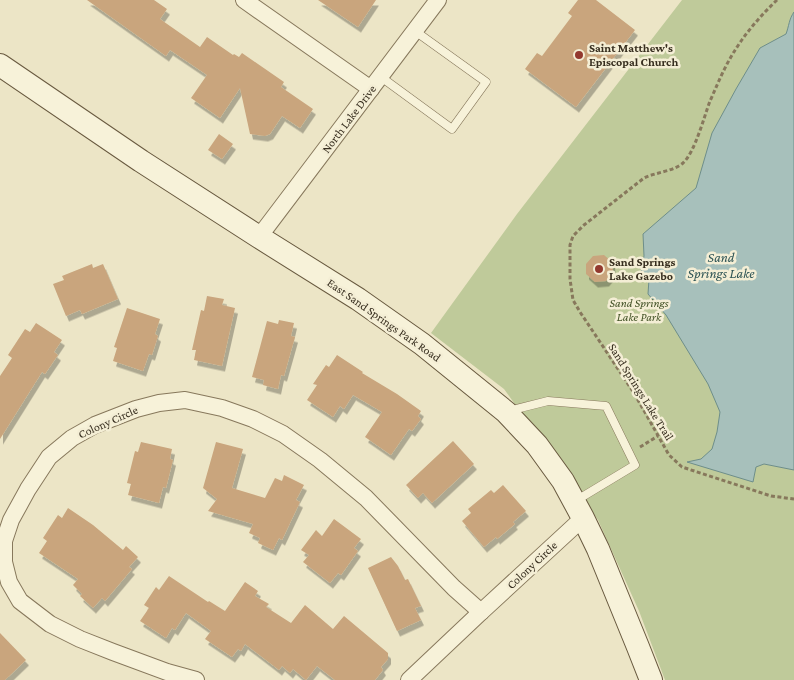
<svg xmlns="http://www.w3.org/2000/svg" width="794" height="680" font-family="'Crimson Pro',serif">
<style>
.green{fill:#bfca9a}
.water{fill:#a7c0bb;stroke:#6e8e8a}
.building{fill:#c9a57d;filter:url(#shadow)}
.lines{fill:none;stroke-linecap:round;stroke-linejoin:round}
.lane-casing{stroke:#87785c;stroke-width:9}
.street-casing{stroke:#87785c;stroke-width:18}
.secondary-casing{stroke:#68593f;stroke-width:24}
.path{stroke:#87785c;stroke-width:3;stroke-dasharray:4 2.5;stroke-linecap:butt}
.lane{stroke:#f7f2d9;stroke-width:8}
.street{stroke:#f7f2d9;stroke-width:16}
.secondary{stroke:#f7f2d9;stroke-width:22}
.poi-dot{fill:#93392f;stroke:#f4eed5;stroke-width:2}
.labels{text-anchor:middle;stroke-width:5;stroke-linejoin:round;paint-order:stroke}
.poi-label{font-size:12px;font-weight:bold;fill:#372e1f;stroke:#f4eed5;text-anchor:start}
.street-label{font-size:12px;fill:#372e1f;stroke:#f4eed5}
.park-label{font-size:12px;font-style:italic;fill:#435327;stroke:#f4eed5}
.water-label{font-size:14px;font-style:italic;fill:#2f5556;stroke:#f4eed5}
</style>
<defs>
<filter id="shadow"><feDropShadow dx="3" dy="5.5" stdDeviation="0" flood-color="#0004"/></filter>
</defs>
<rect width="100%" height="100%" fill="#ece5c6"/>
<path class="green" d="M682,0H794V680H665L639,611L598,520L504,389L431,333L517,214Z"/>
<path class="water" d="M794,12V470L764,464L756,467L753,482L687,462L701,459L712,449L717,432L720,412L708,384L666,315L648,294L649,279L641,270L644,256L643,234L696,188L712,133L736,89L760,48L786,34C789,26 789,19 794,12Z"/>
<g class="building">
<path d="M87,0H154L167,9L160,19L200,47L207,37L233,55L234,54L239,57L242,53L284,82L281,87L313,109L300,128L282,116L270,134L265,136L250,134L240,88L220,118L191,98L207,75L170,50L166,56Z"/>
<path d="M318,0H376L358,27Z"/>
<path d="M578,0H596L635,30L576,107L525,69L537,53L542,56L572,16L568,13Z"/>
<path d="M219,134L233,144L222,159L208,150Z"/>
<path d="M604,255L612,262L613,273L606,281L595,282L586,274V264L593,256Z"/>
<path d="M92,264L93,268L103,264L118,299L82,314L80,310L66,316L53,284L64,280L62,276Z"/>
<path d="M207,296L224,299L222,305L235,308L222,366L194,360L196,350H192L201,310L204,311Z"/>
<path d="M127,308L160,319L155,334L158,336L152,355L149,354L143,371L113,361L117,348L114,347Z"/>
<path d="M279,320L294,323L291,336L295,337L284,376L281,375L278,389L263,385L264,380L252,377L267,321L278,324Z"/>
<path d="M36,323L62,340L54,352L58,355L45,374L42,372L0,439V376L12,358L8,355L25,329L30,332Z"/>
<path d="M337,355L363,372L362,373L397,394L421,411L418,416L421,419L412,431L409,429L391,455L365,437L382,412L353,395L344,409L340,406L333,417L307,400L317,385L313,384L326,365L329,367Z"/>
<path d="M453,441L474,464L432,503L423,493L418,498L406,485Z"/>
<path d="M141,442L172,449L170,459L173,460L166,488L163,487L159,503L128,495L131,484L127,483L135,451L138,452Z"/>
<path d="M216,442L243,449L232,488L265,498L275,478L282,481L284,475L304,485L296,500L300,502L282,540L279,538L273,550L258,543L260,538L249,533L253,524L208,511L217,499L203,488Z"/>
<path d="M503,485L526,511L513,522L515,524L497,539L496,537L484,547L462,521L471,513L468,509L491,490L494,493Z"/>
<path d="M68,508L93,525L123,550L126,546L138,557L129,567L132,569L105,601L102,598L93,608L80,596L82,594L73,585L78,579L39,553L47,541L43,538L58,515L62,518Z"/>
<path d="M334,519L361,539L354,548L358,551L341,575L338,573L330,583L303,562L309,555L301,550L316,530L322,536Z"/>
<path d="M391,557L398,566L405,580L408,579L421,606L415,608L421,620L397,631L368,568Z"/>
<path d="M169,576L208,602L209,601L225,611L245,582L258,591L255,596L269,604L266,607L291,623L305,605L333,629L344,616L388,653V659L381,667L383,670L375,680H335L317,666L306,680L293,669L290,673L282,666L279,670L245,644L241,651L238,649L232,657L205,639L211,631L186,613L175,630L172,628L166,638L140,621L149,608L144,605L156,587L159,590Z"/>
<path d="M0,633L26,660L5,680H0Z"/>
</g>
<g class="lines">
<defs>
<g id="lane">
<path d="M381,77L452,129L486,82L415,31"/>
<path d="M508,411L548,401L606,406L635,465L577,500"/>
</g>
<g id="street">
<path d="M244,0L371,89"/>
<path d="M259,237L438,0"/>
<path d="M481,612L583,518"/>
<path d="M196,680L167,672L113,652L80,639L50,624L20,601L9,582L4,562V541L11,520L28,489L49,457L72,438L95,425L136,409L159,403L185,400L222,408L253,419L283,434L320,460L366,498L454,588L481,612L409,680"/>
</g>
<path id="secondary" d="M0,65L141,161L259,237L358,299L422,344L506,412L537,445L563,481L583,518L598,549L638,647L651,680"/>
</defs>
<use href="#lane" class="lane-casing"/>
<use href="#street" class="street-casing"/>
<use href="#secondary" class="secondary-casing"/>
<g class="path">
<path d="M777,0C756,20 737,43 724,70C719,80 715,90 710,101C704,117 695,152 683,163C672,172 656,172 644,178L584,225L573,236L570,245V279L573,300L580,312L634,393L669,455L682,467L771,496L794,499"/>
<path d="M640,447L658,436"/>
</g>
<use href="#lane" class="lane"/>
<use href="#street" class="street"/>
<use href="#secondary" class="secondary"/>
</g>
<g class="poi-dot">
<circle cx="579" cy="55" r="5"/>
<circle cx="599" cy="269" r="5"/>
</g>
<g class="labels">
<g class="poi-label">
<text x="589" y="52">Saint Matthew's<tspan x="589" dy="14">Episcopal Church</tspan></text>
<text x="609" y="266">Sand Springs<tspan x="609" dy="14">Lake Gazebo</tspan></text>
</g>
<g class="street-label">
<text transform="translate(349 119) rotate(-53)" y="4">North Lake Drive</text>
<text transform="translate(384 320) rotate(35)" y="4">East Sand Springs Park Road</text>
<text transform="translate(641 392) rotate(58)" y="4">Sand Springs Lake Trail</text>
<text transform="translate(108 422) rotate(-24)" y="4">Colony Circle</text>
<text transform="translate(532 565) rotate(-43)" y="4">Colony Circle</text>
</g>
<g class="park-label">
<text x="639" y="307">Sand Springs<tspan x="639" dy="14">Lake Park</tspan></text>
</g>
<g class="water-label">
<text x="721" y="262">Sand<tspan x="721" dy="16">Springs Lake</tspan></text>
</g>
</g>
</svg>
